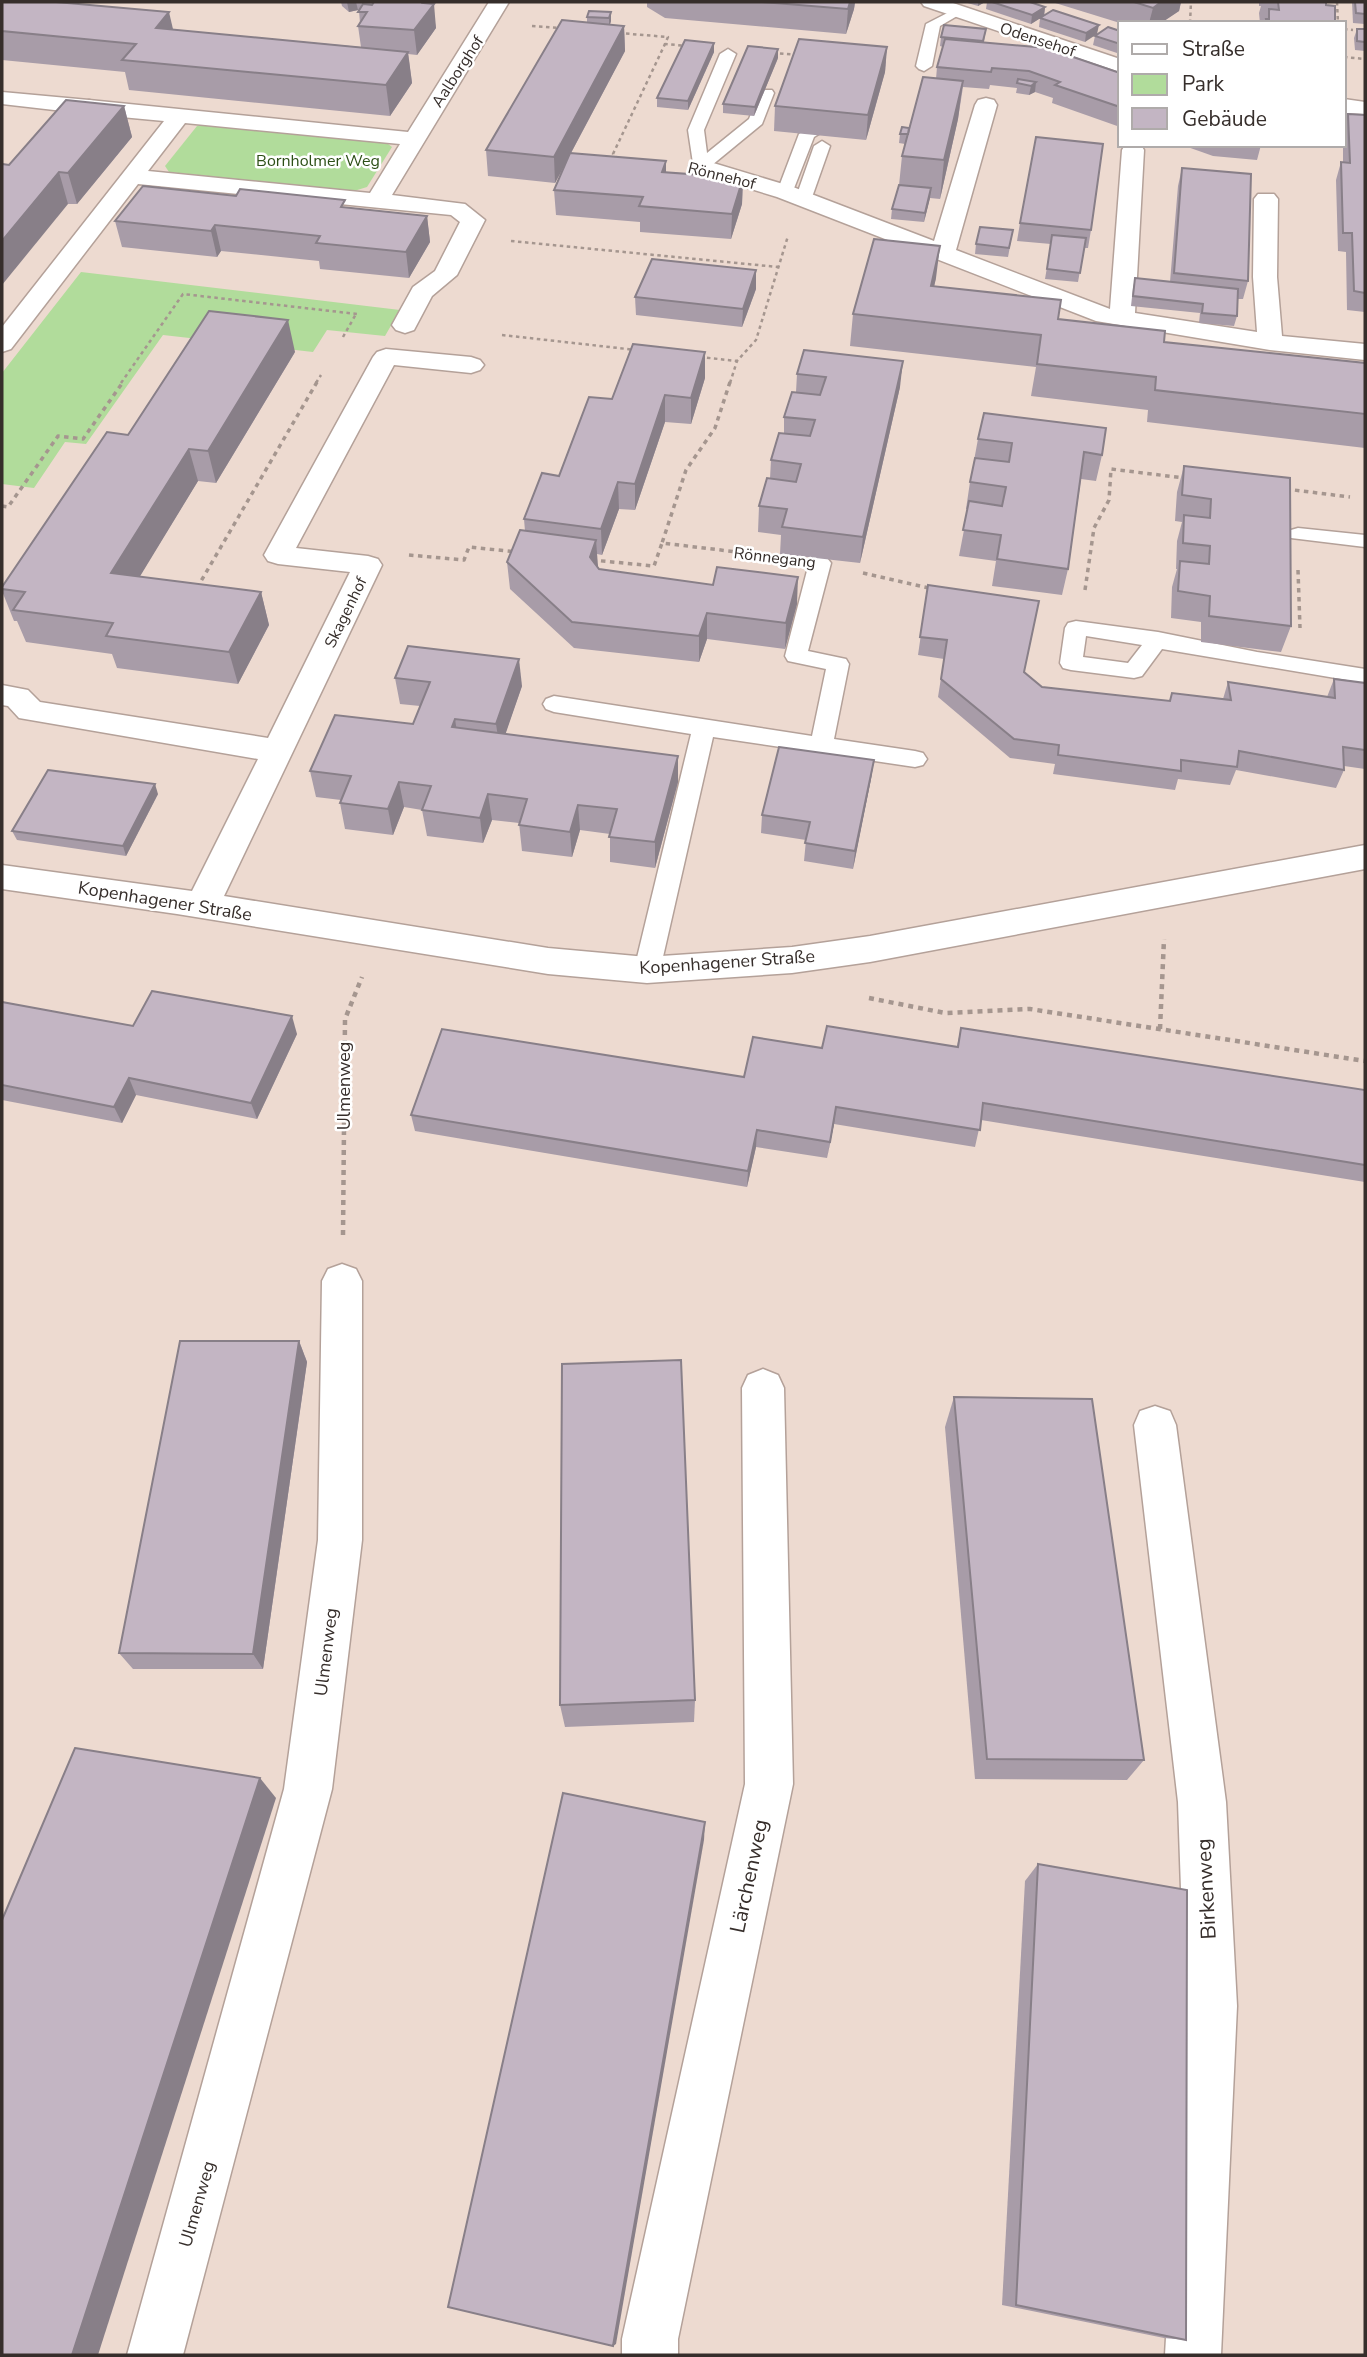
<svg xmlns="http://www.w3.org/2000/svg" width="1367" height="2357" font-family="'Nunito Sans',sans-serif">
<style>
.green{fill:#b1dc9b}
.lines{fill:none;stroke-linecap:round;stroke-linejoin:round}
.service-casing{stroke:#b4a199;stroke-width:3}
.pedestrian-casing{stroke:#b4a199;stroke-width:3}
.minor-casing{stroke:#b4a199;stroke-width:3}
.path-far2{stroke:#a5968f;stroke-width:2.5;stroke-dasharray:3.5 3.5;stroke-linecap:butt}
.path-far1{stroke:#a5968f;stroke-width:3.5;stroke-dasharray:4.5 4.5;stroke-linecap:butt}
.path{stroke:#a5968f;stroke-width:4.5;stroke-dasharray:5 5;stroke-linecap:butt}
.service{fill:#fff;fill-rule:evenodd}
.pedestrian{fill:#fff;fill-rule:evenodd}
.minor{fill:#fff;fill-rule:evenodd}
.wall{fill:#a89ca8}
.shaded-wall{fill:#887f88}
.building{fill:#c3b5c3;stroke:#887f88;stroke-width:2}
.labels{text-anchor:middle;stroke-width:5;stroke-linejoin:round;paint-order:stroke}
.far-street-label{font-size:16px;fill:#362e2b;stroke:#fff}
.far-park-label{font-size:16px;fill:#2d4f17;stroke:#fff}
.street-label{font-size:18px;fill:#362e2b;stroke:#fff}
.near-street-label{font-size:21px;fill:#362e2b;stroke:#fff}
</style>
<rect width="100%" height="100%" fill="#eddad0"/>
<g class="green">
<path d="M209,123L383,140L392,147L367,187L354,191L169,172L165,166L197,126Z"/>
<path d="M81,272L400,310L385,336L327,330L313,352L163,335L86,444L65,442L34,488L2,484V373Z"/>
</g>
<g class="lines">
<defs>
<g id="service">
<path d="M957,8L964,12L940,26L932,66L924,71L919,69L916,66L926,24Z"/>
<path d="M728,49L736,54L704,130L707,153L749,119L760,90H772L774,93L762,124L706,170H694L688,130L720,54Z"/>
<path d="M828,102L836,107L830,127L814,137L791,196H779L777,192L799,134L815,124L820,107Z"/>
<path d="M822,141L830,146L811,200L803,205L797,204L795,200L814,146Z"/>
<path d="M1298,528L1365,535V547L1291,538L1288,534L1291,530Z"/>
<path d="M820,556L827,558L831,563L808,651L846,659L849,664L834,739L915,751L923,753L927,759L923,765L915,767L713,737L660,970L656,977L647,980L638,977L634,970L691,734L554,712L546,709L543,704L546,699L554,696L812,736L826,669L788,661L785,656L809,563L813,558Z"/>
<path d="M1076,621L1158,632L1257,652L1365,669V683L1162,649L1142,676L1134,678L1071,670L1063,668L1060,663L1065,628L1068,623ZM1086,636L1142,645L1128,663L1083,657Z"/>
</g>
<path id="pedestrian" d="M489,2H509L392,195L465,204L485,220L457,275L432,296L414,330L405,333L396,330L392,325L413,287L435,271L460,222L451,215L138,184L11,349L2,352V327L164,121L89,114L81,112L78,107L81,102L89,100L408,132ZM185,123L400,144L370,193L148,171Z"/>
<g id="minor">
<path d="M921,2H950L1120,59V72L924,6Z"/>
<path d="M2,92L89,100L97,102L100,107L97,112L89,114L2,104Z"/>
<path d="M986,98L994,100L997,105L956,250L1110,309L1122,150L1125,145H1141L1144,150L1135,313L1257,332L1253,277L1254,199L1258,194H1274L1278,199L1277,277L1282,336L1365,344V360L1270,350L1096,321L777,197L692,171L689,166L692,161L700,159L793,187L934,241L975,105L978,100Z"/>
<path d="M1344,99L1365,102V114L1344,113Z"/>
<path d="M386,349L471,357L480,360L484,365L480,370L471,373L394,365L296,548L368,556L378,559L382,565L224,896L548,948L647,957L792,947L870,936L1365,845V869L870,962L792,973L647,983L548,974L177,914L2,889V865L192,891L258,759L19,718L8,706L2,705V685L28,690L40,702L268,738L350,572L278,564L268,561L264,555L373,357L377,352Z"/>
<path d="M342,1264L356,1269L362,1281V1540L332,1789L183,2355H127L284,1789L318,1540L322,1281L328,1269Z"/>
<path d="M763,1369L778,1375L784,1388L793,1784L678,2339V2355H622V2339L745,1784L742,1388L748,1375Z"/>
<path d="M1155,1406L1170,1411L1176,1425L1226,1802L1237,2006L1221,2355H1165L1185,2006L1178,1802L1134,1425L1140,1411Z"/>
</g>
</defs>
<use href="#service" class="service-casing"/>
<use href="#pedestrian" class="pedestrian-casing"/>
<use href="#minor" class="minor-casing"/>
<g class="path-far2">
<path d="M1337,2L1338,23"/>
<path d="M1190,23L1191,2"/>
<path d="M532,26L561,28"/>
<path d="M1344,29L1353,30"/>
<path d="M619,33L668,37L665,44L688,46"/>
<path d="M773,53L799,55"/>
<path d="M1344,57L1365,59"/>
<path d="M618,159L613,154L665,44"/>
<path d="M511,241L778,267"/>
<path d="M502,335L636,350"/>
<path d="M343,337L356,314"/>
<path d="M700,357L737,361"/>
<path d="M121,383L183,294L357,314"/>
<path d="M316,383L321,375"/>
<path d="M730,383L737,361L756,340L788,236"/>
</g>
<g class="path-far1">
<path d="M730,382L715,428L686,470L662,543L779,557"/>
<path d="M1286,489L1350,497"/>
<path d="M2,506L8,507L58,436L83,439L123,382"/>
<path d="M409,555L464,560L469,547L517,552"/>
<path d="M592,560L654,566L662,543"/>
<path d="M1298,570L1300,628"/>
<path d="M863,573L933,589"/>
<path d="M197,588L317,382"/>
<path d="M1085,590L1094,528L1109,500L1111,469L1184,478"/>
</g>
<g class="path">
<path d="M869,998L945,1013L1030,1009L1365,1061"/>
<path d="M1160,1029L1164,939"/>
<path d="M343,1235L345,1019L362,977"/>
</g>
<use href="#service" class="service"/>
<use href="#pedestrian" class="pedestrian"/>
<use href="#minor" class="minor"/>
</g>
<g class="wall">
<path d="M2,2L173,30L361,47L358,26L360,23L359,11L358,10L349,12L342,6L341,2H431L436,28L417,55L408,54L412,83L390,116L129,90L125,72L2,60Z"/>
<path d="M647,2H855L854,9L846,34L665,18L647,7Z"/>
<path d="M964,2H985L978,6Z"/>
<path d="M987,2H1030L1045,7L1044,16L1099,25L1085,42L1039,27L1040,18L1031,24L986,9Z"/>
<path d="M1052,2H1181L1179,11L1161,23H1120Z"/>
<path d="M1259,2H1325L1335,23H1260L1259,13L1261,6H1259Z"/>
<path d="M1352,2H1365V24L1353,23Z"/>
<path d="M611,12V21L610,25L624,26L625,51L571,153L666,161V172L743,178L742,204L731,239L640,232V222L556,215L554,190L564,167L555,183L488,176L486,150L587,23V17Z"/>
<path d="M986,29L984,42L1120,73V127L1052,103L1053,98L1035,92L1029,95L1016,93L1017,88L990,85L989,89L963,87L958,119L940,199L930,198L924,222L891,219L892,209L899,185L902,156L905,144L899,143L900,134L909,128L936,79L937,67L943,47L940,46L941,37Z"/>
<path d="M1357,29H1365V51L1355,50L1354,38Z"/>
<path d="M1120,31V54L1093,45L1095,36Z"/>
<path d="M714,43V52L688,110L657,107V98Z"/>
<path d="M887,47L885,72L866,140L774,131L775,106Z"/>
<path d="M778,58L754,116L723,113V104Z"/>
<path d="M124,106L132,137L77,204H68L9,165Z"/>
<path d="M1348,114L1365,115V312L1347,310L1346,252L1338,251L1336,180L1341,162H1343V145H1344V124Z"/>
<path d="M1182,145H1261L1257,160L1213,156Z"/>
<path d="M1182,168L1248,281L1243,299H1237V316L1234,326L1199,323L1200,313L1131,306L1133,288L1135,278L1170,282L1178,186Z"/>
<path d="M346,207L427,216L430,242L409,278L320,269L319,261L221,251L217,257L122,247L115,221Z"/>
<path d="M1020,223L1091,230L1088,248H1084L1078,282L1045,279L1051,244L1017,241Z"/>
<path d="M1013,230L1008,257L975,254L976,244Z"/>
<path d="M936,278L934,286L1058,319L1164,342L1365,363V448L1147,422L1148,410L1031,396L1036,367L850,346L853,314Z"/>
<path d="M756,289L742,327L636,315L635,297Z"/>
<path d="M804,350L900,387L860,563L780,554L781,535L758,532L759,506L770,479L771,460L784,433V417L796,392L797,374Z"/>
<path d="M295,352L216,483L198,481L139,577L261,592L269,625L238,684L117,668L112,654L26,642L17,621H14L2,591V587L128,435Z"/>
<path d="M705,378L691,424L665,422L635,510L619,509L602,555L597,554V567L599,569L797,604L785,649L707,639L699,662L574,648L510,589L507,562L525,531L524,519L559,476L612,399Z"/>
<path d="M978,439L1102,455L1096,481L1081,479L1068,569L1062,595L992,586L996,561L959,556L968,509H966L970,482Z"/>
<path d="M1184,466L1290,478L1291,626L1281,652L1201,642V622L1171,618L1172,587L1177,569H1176L1177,541L1182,522L1175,521L1177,492Z"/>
<path d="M928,585L1024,672L1042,687L1170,701L1223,699L1228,682L1327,697L1334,679L1365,683V769L1344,766V770L1336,788L1236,770L1230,785L1178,779L1175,790L1053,774L1055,764L1010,758L938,697L944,659L918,655Z"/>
<path d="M395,678L522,686L505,734L678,756V782L655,868L610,862V834L580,830L572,857L522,851L519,823L492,820L483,843L427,836L422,810L404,807L393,835L345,829L340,803L341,800L316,797L310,771L413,724L420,706L400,704Z"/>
<path d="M874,760L871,779L853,869L804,861L806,840L761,833L762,815Z"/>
<path d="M158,794L126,856L17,840L12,831Z"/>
<path d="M2,1002L133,1026L297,1034L257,1119L136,1095L122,1123L2,1100Z"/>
<path d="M961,1028L1365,1090V1182L981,1120L975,1147L834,1124L827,1158L756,1147L747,1187L415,1131L411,1115L744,1077L822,1048L957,1046Z"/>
<path d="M299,1341L307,1362L263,1669H133L119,1653Z"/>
<path d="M954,1397L1144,1760L1127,1780L975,1779L945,1427Z"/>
<path d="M695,1700L694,1722L565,1727L560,1705Z"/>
<path d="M1038,1864L1186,2340L1164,2338L1002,2305L1025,1881Z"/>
</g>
<g class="shaded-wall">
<path d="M347,2H356L358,10L349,12Z"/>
<path d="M424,2H431V7L434,4L436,28L417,55L414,30Z"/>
<path d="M850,2H855L854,9L846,34L848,9Z"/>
<path d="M978,2H985L978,6Z"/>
<path d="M1161,2H1181L1179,11L1161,23H1149L1153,8Z"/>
<path d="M1045,7L1044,16L1031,24L1032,15Z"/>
<path d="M169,12L176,42L156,28Z"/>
<path d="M611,12V21L609,27V18Z"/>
<path d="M1099,25L1097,34L1085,42L1086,33Z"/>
<path d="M624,26L625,51L555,183L554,157Z"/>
<path d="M714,43V52L688,110V101Z"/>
<path d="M887,47L885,72L866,140L868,115Z"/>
<path d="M778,49V58L754,116L755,107Z"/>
<path d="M408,52L412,83L390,116L386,85Z"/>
<path d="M963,81L958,119L940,199L944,160Z"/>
<path d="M1036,82L1035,92L1029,95L1031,86Z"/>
<path d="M124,106L132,137L77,204L68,173Z"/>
<path d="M666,161V186L662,172Z"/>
<path d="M59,172L68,204L2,285V241Z"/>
<path d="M743,178L742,204L731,239L732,214Z"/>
<path d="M931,188L930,198L924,222L925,213Z"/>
<path d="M427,216L430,242L409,278L406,252Z"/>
<path d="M215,225L221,251L217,257L211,231Z"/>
<path d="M940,246L936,278L927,318L931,286Z"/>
<path d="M756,270V289L742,327L743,309Z"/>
<path d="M288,320L295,352L216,483L208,451Z"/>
<path d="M705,352V378L691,424V398Z"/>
<path d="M903,361L900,387L860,563L863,537Z"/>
<path d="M665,395V422L635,510V484Z"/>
<path d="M189,449L198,481L122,606L111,573Z"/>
<path d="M618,482L619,509L602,555L601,529Z"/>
<path d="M596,540L598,566L591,583L590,557Z"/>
<path d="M798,577L797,604L785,649L786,623Z"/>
<path d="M261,592L269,625L238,684L229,652Z"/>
<path d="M707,613V639L699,662V636Z"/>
<path d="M519,659L522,686L500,750L496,724Z"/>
<path d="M455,719L459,745L452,727Z"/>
<path d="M678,756V782L655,868V842Z"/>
<path d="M874,760L871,779L853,869L855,851Z"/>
<path d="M399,782L404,807L393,835L388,809Z"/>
<path d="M155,784L158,794L126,856L123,846Z"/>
<path d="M488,794L492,820L483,843L480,818Z"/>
<path d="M578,805L580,830L572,857L570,832Z"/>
<path d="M292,1016L297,1034L257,1119L251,1103Z"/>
<path d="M129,1078L136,1095L122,1123L114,1107Z"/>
<path d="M836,1107L834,1124L827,1158L830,1142Z"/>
<path d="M757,1130L756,1147L747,1187L748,1171Z"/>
<path d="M299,1341L307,1362L263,1669L253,1654Z"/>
<path d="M260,1778L276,1798L98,2355H72Z"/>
<path d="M705,1822L704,1840L616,2344L613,2346Z"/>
</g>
<g class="building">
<path d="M2,2H56L169,12L156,28L408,52L386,85L122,60L136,44L2,31Z"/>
<path d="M374,2H424L423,3L434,4L414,30L358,26L367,12H358L363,4L372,5Z"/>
<path d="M762,2H850L848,9Z"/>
<path d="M992,2H1030L1045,7L1032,15Z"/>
<path d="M1134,2H1161L1153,8Z"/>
<path d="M1277,2H1326V5L1335,6V23H1267L1266,19H1269V9L1279,10L1278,2Z"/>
<path d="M1355,2H1365V14L1356,13Z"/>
<path d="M1053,10L1099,25L1086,33L1040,18Z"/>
<path d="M589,11L611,12L609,18L587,17Z"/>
<path d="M562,20L624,26L554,157L486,150Z"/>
<path d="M944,25L986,29L983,41L941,37Z"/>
<path d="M1108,27L1120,31V44L1095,36Z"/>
<path d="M1357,29H1365V42L1357,41Z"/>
<path d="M799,39L887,47L868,115L775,106Z"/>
<path d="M945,39L1047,48L1120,73V107L1055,85L1060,82L1029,71L992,68L991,72L937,67Z"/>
<path d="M685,40L714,43L688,101L657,98Z"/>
<path d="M748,46L778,49L755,107L723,104Z"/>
<path d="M923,77L963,81L944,160L902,156Z"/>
<path d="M1018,79L1036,82L1031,86L1017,83Z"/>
<path d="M66,100L124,106L68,173L59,172L2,241V164L9,165Z"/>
<path d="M1348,114L1365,115V293L1354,291L1352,233H1343L1341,162L1350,163Z"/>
<path d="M902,127L909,128L908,134H900Z"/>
<path d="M1036,137L1103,144L1091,230L1020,223Z"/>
<path d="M570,153L666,161L662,172L743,178L732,214L639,206L643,197L554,190Z"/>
<path d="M1182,168L1251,174L1248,281L1174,273Z"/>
<path d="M899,185L931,188L925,213L892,209Z"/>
<path d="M143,186L236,196L240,189L345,200L341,207L427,216L406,252L316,243L320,236L215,225L211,231L115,221Z"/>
<path d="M980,227L1013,230L1009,248L976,244Z"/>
<path d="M1052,235L1086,238L1080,273L1047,269Z"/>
<path d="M874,239L940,246L931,286L1061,300L1058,319L1165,331L1164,342L1365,363V414L1155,390L1156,377L1037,364L1041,335L853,314Z"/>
<path d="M652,259L756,270L743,309L635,297Z"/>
<path d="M1135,278L1238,289L1237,316L1202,313L1203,304L1133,296Z"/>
<path d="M209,311L288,320L208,451L189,449L111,573L261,592L229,652L106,636L113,623L13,610L25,592L2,589V587L107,432L128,435Z"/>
<path d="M633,344L705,352L691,398L665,395L635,484L618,482L601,529L524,519L542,473L559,476L589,397L612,399Z"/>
<path d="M804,350L903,361L863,537L782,527L787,509L759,506L767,478L796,482L801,464L771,460L779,433L810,436L815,420L784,417L792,392L820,395L826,377L797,374Z"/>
<path d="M984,413L1106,428L1102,455L1084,452L1068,569L997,559L1001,535L963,530L969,501L1002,506L1006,487L970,482L975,458L1009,462L1012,443L978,439Z"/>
<path d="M1184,466L1290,478L1291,626L1209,616L1210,596L1178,591L1180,561L1209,564L1210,546L1183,543L1184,515L1210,518L1211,499L1182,495Z"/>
<path d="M520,530L596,540L590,557L599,569L713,585L717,567L798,577L786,623L707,613L699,636L572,622L507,562Z"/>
<path d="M928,585L1039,601L1024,672L1042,687L1170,701L1172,693L1231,700L1228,682L1335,698L1334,679L1365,683V750L1343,747L1344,770L1239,751L1237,767L1181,760V771L1058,755L1059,745L1014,739L941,679L947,640L920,637Z"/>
<path d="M408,646L519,659L496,724L455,719L452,727L678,756L655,842L609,837L617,809L578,805L570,832L519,825L527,799L488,794L480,818L422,810L431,786L399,782L388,809L340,803L351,776L310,771L335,715L413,724L430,682L395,678Z"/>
<path d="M779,747L874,760L855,851L805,843L810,822L762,815Z"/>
<path d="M48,770L155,784L123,846L12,831Z"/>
<path d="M152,991L292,1016L251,1103L129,1078L114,1107L2,1085V1002L133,1026Z"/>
<path d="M827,1026L958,1047L961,1028L1365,1090V1165L983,1103L980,1130L836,1107L830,1142L757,1130L748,1171L411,1115L442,1029L744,1077L753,1037L822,1048Z"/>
<path d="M180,1341H299L253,1654L119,1653Z"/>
<path d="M681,1360L695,1700L560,1705L562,1364Z"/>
<path d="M954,1397L1092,1399L1144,1760L987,1759Z"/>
<path d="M75,1748L260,1778L72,2355H2V1920Z"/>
<path d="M563,1793L705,1822L613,2346L448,2307Z"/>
<path d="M1038,1864L1187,1890L1186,2340L1016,2305Z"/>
</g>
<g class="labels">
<g class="far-street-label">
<text transform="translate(1038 39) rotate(18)" y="6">Odensehof</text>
<text transform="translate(457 71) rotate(-57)" y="6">Aalborghof</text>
<text transform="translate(722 175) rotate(14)" y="6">Rönnehof</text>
<text transform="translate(775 557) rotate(7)" y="6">Rönnegang</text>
<text transform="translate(345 612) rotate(-64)" y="6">Skagenhof</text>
</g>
<g class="far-park-label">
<text x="318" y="166">Bornholmer Weg</text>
</g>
<g class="street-label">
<text transform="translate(165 901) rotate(9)" y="6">Kopenhagener Straße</text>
<text transform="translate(727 962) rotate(-4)" y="6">Kopenhagener Straße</text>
<text transform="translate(344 1086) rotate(-90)" y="6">Ulmenweg</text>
<text transform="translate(326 1652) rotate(-83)" y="6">Ulmenweg</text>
<text transform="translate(197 2204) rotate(-74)" y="6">Ulmenweg</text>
</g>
<g class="near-street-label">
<text transform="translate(749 1876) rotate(-78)" y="7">Lärchenweg</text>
<text transform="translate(1206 1889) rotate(-93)" y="7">Birkenweg</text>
</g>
</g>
<rect width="1367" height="2357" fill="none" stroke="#362e2b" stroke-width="7"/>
<rect x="1118" y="21" width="228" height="126" fill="#ffffff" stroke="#afabaa" stroke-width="2"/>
<rect x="1132" y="44" width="35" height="10" fill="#ffffff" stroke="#afabaa" stroke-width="2"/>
<text x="1182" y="56" font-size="21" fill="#362e2b">Straße</text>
<rect x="1132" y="74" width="35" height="21" fill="#b1dc9b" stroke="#afabaa" stroke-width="2"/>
<text x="1182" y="91" font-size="21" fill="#362e2b">Park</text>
<rect x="1132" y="108" width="35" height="21" fill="#c3b5c3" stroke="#afabaa" stroke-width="2"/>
<text x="1182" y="126" font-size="21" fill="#362e2b">Gebäude</text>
</svg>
